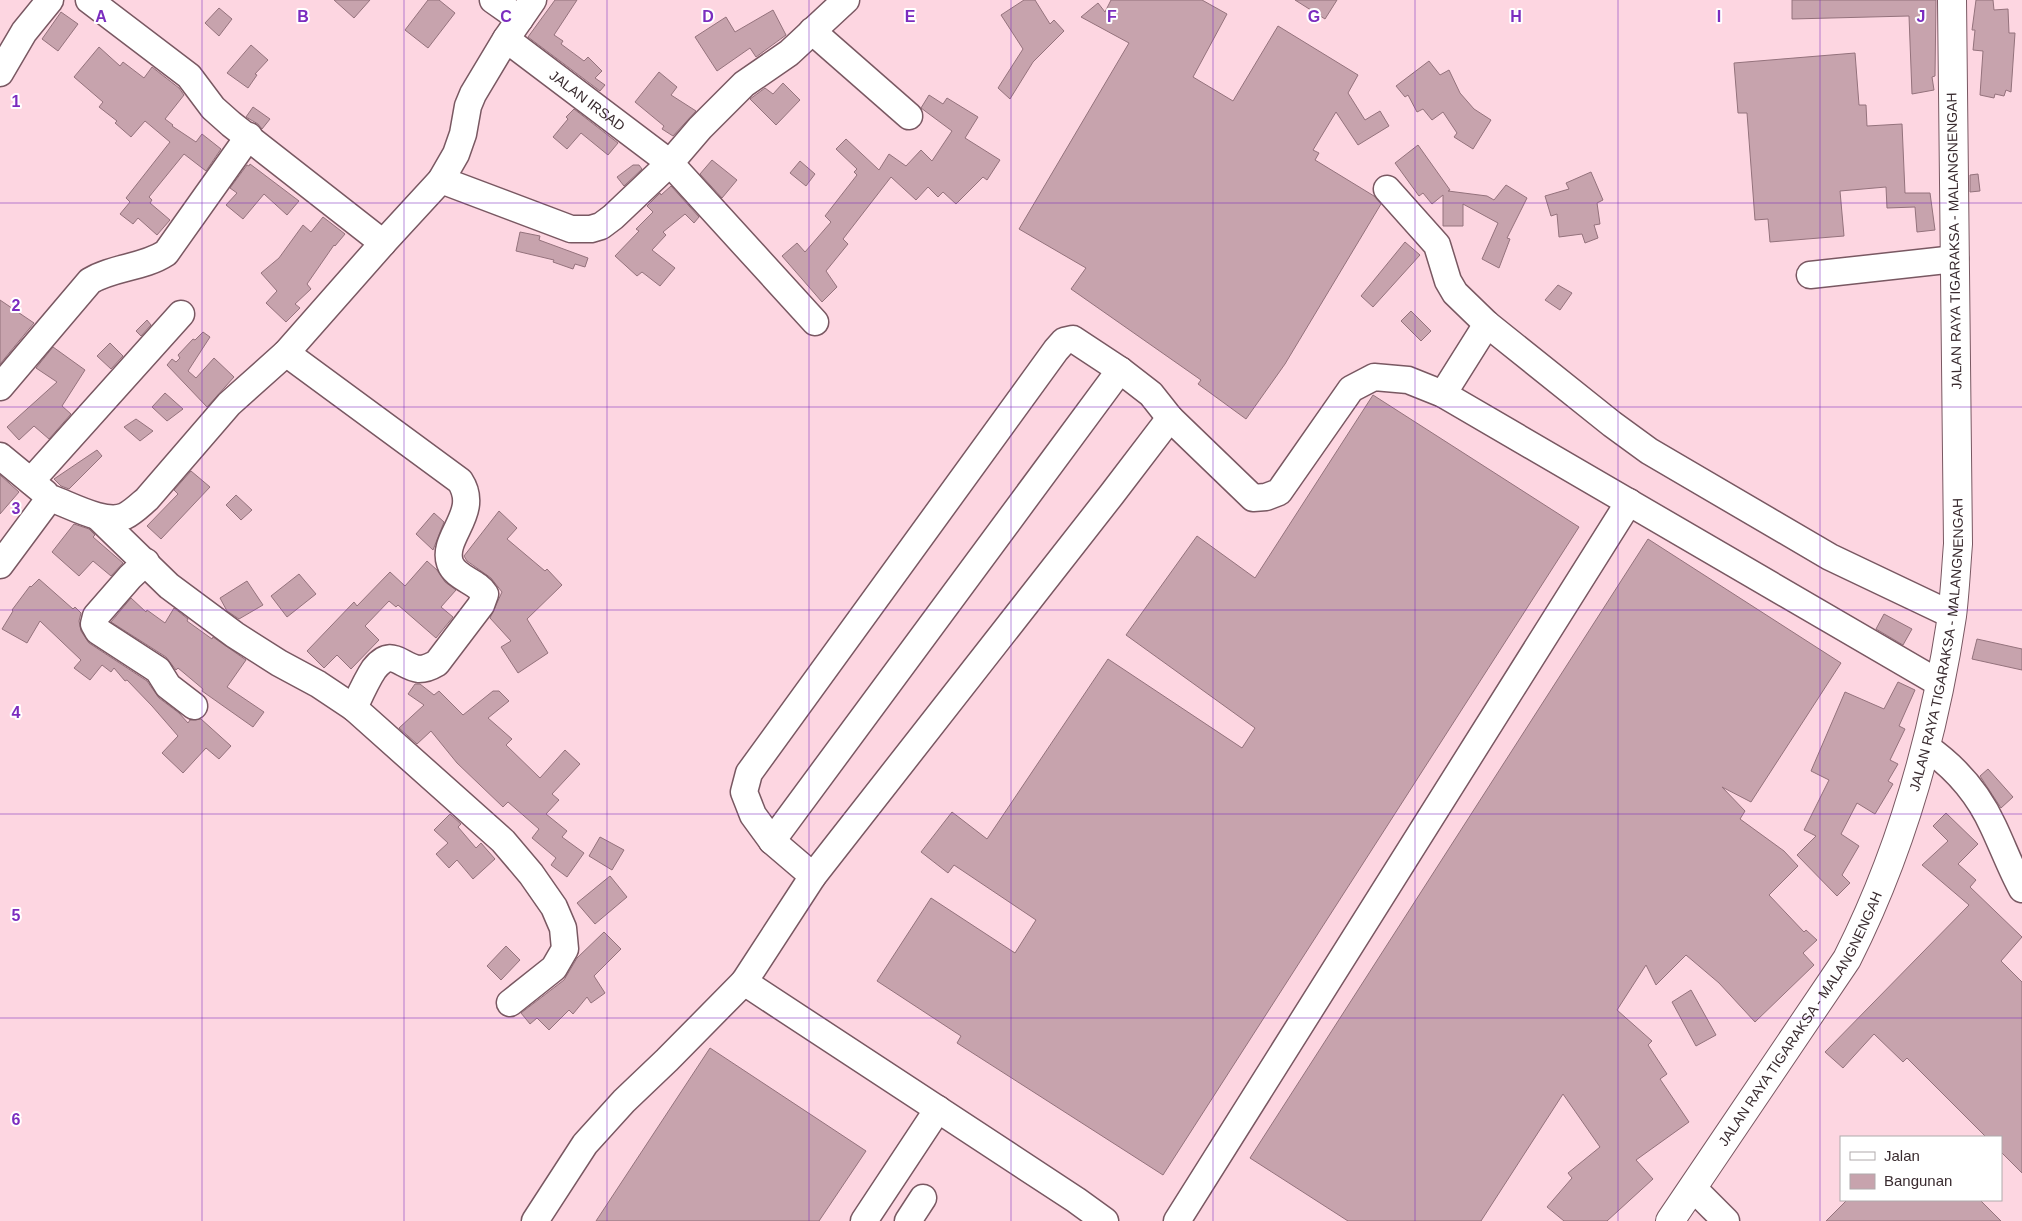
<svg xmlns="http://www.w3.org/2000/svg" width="2022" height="1221" font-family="Arial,sans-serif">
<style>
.building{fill:#c7a3ad;stroke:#94727c}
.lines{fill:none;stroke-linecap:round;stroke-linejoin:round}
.minor-casing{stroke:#795862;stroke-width:29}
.major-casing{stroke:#795862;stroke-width:30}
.minor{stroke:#fff;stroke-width:26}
.major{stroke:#fff;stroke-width:28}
.grid{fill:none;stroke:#7b2cbf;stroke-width:1;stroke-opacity:0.55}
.labels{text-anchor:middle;stroke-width:4;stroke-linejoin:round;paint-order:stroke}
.street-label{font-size:14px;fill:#392b2f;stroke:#fff}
.grid-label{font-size:16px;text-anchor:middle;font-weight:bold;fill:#7b2cbf;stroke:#fff;stroke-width:4;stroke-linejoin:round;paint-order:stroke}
</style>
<rect width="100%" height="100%" fill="#fdd6e1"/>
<g class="building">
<path d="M334,0H370L354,18Z"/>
<path d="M428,0H439L455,13L428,48L405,30Z"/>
<path d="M555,0H577L554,35L563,41L561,44L584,61L588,57L602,71L595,78L605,85L600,91L528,37Z"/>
<path d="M1024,0H1035L1050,24L1054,20L1064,31L1033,62L1010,99L998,88L1023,49L1001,15Z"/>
<path d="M1111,0H1202L1227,14L1193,77L1233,101L1278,26L1358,75L1348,93L1365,120L1380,111L1389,126L1358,145L1336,112L1313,150L1319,153L1315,160L1374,196L1381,204L1285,364L1246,419L1198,384L1201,380L1071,289L1086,268L1019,229L1129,43L1081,17L1098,3L1105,12Z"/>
<path d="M1295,0H1337L1325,19Z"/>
<path d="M1792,0H1936L1935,76L1932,77L1934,90L1912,94L1909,16L1792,19Z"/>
<path d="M1976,0H1993L1994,10L2008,9L2009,33H2015L2011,92L2006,90L2004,96L1995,94L1994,98L1980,95L1983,51L1973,50L1975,30H1972Z"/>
<path d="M219,8L232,19L219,36L205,23Z"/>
<path d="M773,10L786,35L756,57L750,48L717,71L695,37L726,17L735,32Z"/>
<path d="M61,12L78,24L58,51L42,39Z"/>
<path d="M251,45L268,60L255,74L257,75L248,88L227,73Z"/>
<path d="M99,47L120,66L123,62L144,78L152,67L179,88L184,95L165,119L173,125L172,126L196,142L202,134L221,149L206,171L184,154L149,197L152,200L150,203L170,220L157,235L138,218L133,224L120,214L130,202L126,198L170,142L145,121L131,137L115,123L117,121L99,107L103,102L74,77Z"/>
<path d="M1855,53L1859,105H1866L1867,126L1902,124L1905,193H1930L1935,230L1917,232L1915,207L1887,208L1886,187L1840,191L1844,236L1770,242L1768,219L1755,220L1747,113H1738L1734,63Z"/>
<path d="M1429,61L1440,75L1449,70L1460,93L1474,109L1491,120L1473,149L1454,137L1457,133L1443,112L1432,120L1423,109L1417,112L1408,95L1405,97L1396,86Z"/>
<path d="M659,72L677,87L671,95L696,111L673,136L662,129L664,126L635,102Z"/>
<path d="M783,83L800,100L776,125L750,99L765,88L773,94Z"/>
<path d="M929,95L943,104L947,98L978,117L965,138L1000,160L987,180L983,177L956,204L943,192L938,197L928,187L916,200L891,177L843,239L848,244L826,271L837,287L822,302L782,256L797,243L805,252L831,222L825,216L857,175L854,172L857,169L836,149L846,139L879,170L889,154L906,166L921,150L932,161L952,131L921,108Z"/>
<path d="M253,107L270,119L262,129L258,124L246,117Z"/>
<path d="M574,109L618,143L608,155L581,133L567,149L553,137L568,119L566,117Z"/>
<path d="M1418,145L1450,190L1448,191L1487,196L1494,200L1506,185L1527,198L1507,238L1510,239L1499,268L1482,259L1498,223L1463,204V226H1443V195L1432,204L1423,193L1419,196L1395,163Z"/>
<path d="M712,160L737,180L722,198L700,174Z"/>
<path d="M800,161L815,174L806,186L790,173Z"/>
<path d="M250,164L299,201L287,215L264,194L243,219L226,205L237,193L230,188L247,165L249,166Z"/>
<path d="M633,165H639L642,169L624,186L617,177Z"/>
<path d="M1591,172L1603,200L1597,203L1600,224L1594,225L1598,238L1585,243L1582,234L1559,237L1557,214L1551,216L1545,196L1569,189L1566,183Z"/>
<path d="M1978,174L1980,191L1970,192V175Z"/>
<path d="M671,186L699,217L694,223L685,214L663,232L666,235L652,250L675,268L660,286L642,272L637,276L615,256L639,231L636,229L653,212L647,206L660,193L661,195Z"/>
<path d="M323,217L345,234L335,246L334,245L307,284L311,289L295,304L300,308L286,322L266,303L277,291L261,273L279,258L303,225L311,232Z"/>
<path d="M520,232L540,236L539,240L588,258L585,267L575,264L573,269L553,262L554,260L516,251Z"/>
<path d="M1405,242L1420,255L1373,307L1361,296Z"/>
<path d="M1558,285L1572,293L1560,310L1545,300Z"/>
<path d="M0,300L34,323L0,364Z"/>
<path d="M1411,311L1431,331L1421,341L1401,321Z"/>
<path d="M147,320L151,325L141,336L136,331Z"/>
<path d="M203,332L210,337L188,371L196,378L214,358L234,377L207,407L167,365L172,359L176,362L180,358L178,355L193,339L195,340Z"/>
<path d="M110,343L123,356L111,369L97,356Z"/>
<path d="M53,347L85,370L62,406L71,414L49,439L34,426L19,440L7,427L57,382L36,368Z"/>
<path d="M165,393L183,409L167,421L152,407Z"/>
<path d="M1373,395L1579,527L1163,1175L957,1043L961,1036L877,981L931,898L1015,953L1036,920L954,865L948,873L921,852L952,812L987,839L1108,659L1242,748L1255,728L1126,635L1197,536L1255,578Z"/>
<path d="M136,419L153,431L140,441L124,427Z"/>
<path d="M97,450L102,456L69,489L61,486L54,479Z"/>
<path d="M191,471L210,487L161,539L147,526L178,494L174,490Z"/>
<path d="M0,475L19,492L0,514Z"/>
<path d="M236,495L252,510L241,520L226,505Z"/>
<path d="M499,511L517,528L507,539L545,571L547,569L562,585L527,619L548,653L518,673L501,647L511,641L490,618L502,592L491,578L467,561L464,556Z"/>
<path d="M434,513L444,522L433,550L416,534Z"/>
<path d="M74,524L89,529L95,535L93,537L123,563L111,576L93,561L79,576L52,552Z"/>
<path d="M1648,539L1841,663L1751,802L1722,787L1745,811L1740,819L1784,851L1798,866L1769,895L1804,932L1806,930L1817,940L1803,953L1814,965L1755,1022L1719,983L1686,955L1656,985L1646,965L1617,1010L1652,1041L1648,1045L1667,1074L1660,1079L1689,1122L1636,1160L1653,1179L1607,1221H1564L1547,1207L1572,1178L1568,1173L1600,1147L1563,1094L1481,1221H1348L1250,1158Z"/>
<path d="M427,561L437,570L445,582L456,590L441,607L453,617L436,638L398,605L396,607L389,601L365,626L379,640L351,669L337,655L324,668L307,651L354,602L357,606L390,572L405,586Z"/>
<path d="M299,574L316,594L287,617L271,596Z"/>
<path d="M39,579L73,609L75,607L81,613L79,621L81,631L89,643L147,681L159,698L179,713L188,723L190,720L201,719L231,746L219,759L206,748L183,773L162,753L178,736L152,706L127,680L125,681L114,668L111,672L102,665L90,680L74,668L81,660L40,621L27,643L2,629L13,611L12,610L30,586L31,587Z"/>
<path d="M247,581L263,605L239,619L227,611L220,598Z"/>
<path d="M131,598L146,612L147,610L165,623L174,608L188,619L187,621L212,639L213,637L246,660L227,687L264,712L253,727L202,691L203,689L178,668L176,670L166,657L111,622Z"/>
<path d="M1884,614L1912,629L1903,645L1876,629Z"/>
<path d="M1977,639L2022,649V670L1972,659Z"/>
<path d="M1898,682L1915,690L1899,726L1905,729L1890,760L1898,764L1888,781L1893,784L1875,814L1857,803L1841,834L1859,846L1842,875L1850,883L1837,896L1797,855L1816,836L1804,830L1829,780L1811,771L1845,692L1884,709Z"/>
<path d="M415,684H420L434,695L439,691L463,715L493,691H499L509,701L488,718L512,739L506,745L540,778L565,750L580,764L552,794L559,800L546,814L567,831L562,837L584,853L567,877L551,865L556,858L532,838L539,829L508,802L503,807L457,763L431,731L417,744L399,728L424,705L408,694Z"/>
<path d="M1988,769L2013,797L2001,808L1980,776Z"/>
<path d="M1946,813L1978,844L1958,864L1976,880L1970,887L2022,937L2001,961L2022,982V1173L2001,1152V1137H1986L1907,1058L1903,1062L1874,1034L1843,1068L1825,1052L1969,905L1922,865L1948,841L1933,826Z"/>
<path d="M450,814L461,824L458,827L476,848L481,843L495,859L473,879L457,860L449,868L436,854L448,843L434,830Z"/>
<path d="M600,837L624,850L612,870L589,856Z"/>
<path d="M610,876L627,897L595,924L577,903Z"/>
<path d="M604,932L621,949L594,976L605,993L591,1003L587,997L573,1014L569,1010L549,1030L537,1018L530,1024L521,1013L564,980L577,958Z"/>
<path d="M506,946L520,960L501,980L487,966Z"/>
<path d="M1691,990L1716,1035L1696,1046L1672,1002Z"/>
<path d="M710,1048L866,1151L819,1221H596Z"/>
<path d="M1847,1200H1980L2001,1221H1826Z"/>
</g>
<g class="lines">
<defs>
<g id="minor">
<path d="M89,0L189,76L213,108L231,124L383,243"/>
<path d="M493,0L520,19"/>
<path d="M812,31L909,116"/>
<path id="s1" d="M506,39L670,163L815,322"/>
<path d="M0,73L24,32L50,0"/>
<path d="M441,180L571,229H591L601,226L613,217L670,163L700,128L744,84L789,53L846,0"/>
<path d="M1387,189L1437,245L1448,281L1455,293L1487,324L1612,424L1649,451L1830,557L1952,615"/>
<path d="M1810,275L1955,259"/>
<path d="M286,353L460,481C481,513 441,537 450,563C455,578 477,581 485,594L481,605L437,663C432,666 426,669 419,669C401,667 392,646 374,669C366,681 360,695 354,708"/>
<path d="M0,387L90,281C113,267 143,268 166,253L249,136"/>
<path d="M1443,394L1487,324"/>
<path d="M0,456L45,493"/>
<path d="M31,481L181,314"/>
<path d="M98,517L169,586L235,635L279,663L318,684L354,708L503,841L531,874L554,907L563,928L565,949L554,968L510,1003"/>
<path d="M146,562L130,577L96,616L94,624L98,631L158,670L168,686L194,706"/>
<path d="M0,565L46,503L53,499C72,506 106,525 125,516C133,512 140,505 147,499L229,404L286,353L383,243L441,180L456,154L463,134L468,106L473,94L506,39L533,0"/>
<path d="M1926,747C1955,767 1978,793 1993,826C2003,847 2011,869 2022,889"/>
<path d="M772,841L1120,370"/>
<path d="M813,876L772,841L753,815L744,792L749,773L1056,350L1064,341L1073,339L1120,370L1151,394L1170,418"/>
<path d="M1693,1188L1726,1221"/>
<path d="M535,1221L585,1144L624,1101L667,1060L744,982"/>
<path d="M864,1221L938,1109"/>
<path d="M908,1221L923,1198"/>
<path d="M1105,1221L1076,1200L744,982L813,876L1112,494L1170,418L1253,498L1266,497L1279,492L1351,389L1374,377L1408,380L1443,394L1939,683"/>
<path d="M1177,1221L1629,502"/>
</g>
<g id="major">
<path id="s2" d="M1670,1221L1847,959C1902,850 1934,736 1952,616C1955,592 1956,568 1958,544L1952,0"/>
</g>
</defs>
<use href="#minor" class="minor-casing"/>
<use href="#major" class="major-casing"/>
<use href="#minor" class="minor"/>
<use href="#major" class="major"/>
</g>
<path class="grid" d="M202,0V1221M404,0V1221M607,0V1221M809,0V1221M1011,0V1221M1213,0V1221M1415,0V1221M1618,0V1221M1820,0V1221M0,203H2022M0,407H2022M0,610H2022M0,814H2022M0,1018H2022"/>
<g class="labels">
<g class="street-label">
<text dy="5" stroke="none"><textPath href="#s1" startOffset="102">JALAN IRSAD</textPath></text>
<text transform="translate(1954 241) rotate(-91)" y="5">JALAN RAYA TIGARAKSA - MALANGNENGAH</text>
<text dy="5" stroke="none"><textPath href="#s2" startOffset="646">JALAN RAYA TIGARAKSA - MALANGNENGAH</textPath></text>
<text dy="5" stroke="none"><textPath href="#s2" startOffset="241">JALAN RAYA TIGARAKSA - MALANGNENGAH</textPath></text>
</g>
</g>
<g class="grid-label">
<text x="101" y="22">A</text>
<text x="303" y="22">B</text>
<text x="506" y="22">C</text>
<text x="708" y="22">D</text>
<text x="910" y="22">E</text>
<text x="1112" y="22">F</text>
<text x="1314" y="22">G</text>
<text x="1516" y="22">H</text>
<text x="1719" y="22">I</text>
<text x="1921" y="22">J</text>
<text x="16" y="107">1</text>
<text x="16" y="311">2</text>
<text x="16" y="514">3</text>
<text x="16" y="718">4</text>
<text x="16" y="921">5</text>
<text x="16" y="1125">6</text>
</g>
<rect x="1840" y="1136" width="162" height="65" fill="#ffffff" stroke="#b0aaac"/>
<rect x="1850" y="1152" width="25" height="8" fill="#ffffff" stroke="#b0aaac"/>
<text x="1884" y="1161" font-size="15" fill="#392b2f">Jalan</text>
<rect x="1850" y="1174" width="25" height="15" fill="#c7a3ad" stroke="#b0aaac"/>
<text x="1884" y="1186" font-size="15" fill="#392b2f">Bangunan</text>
</svg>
